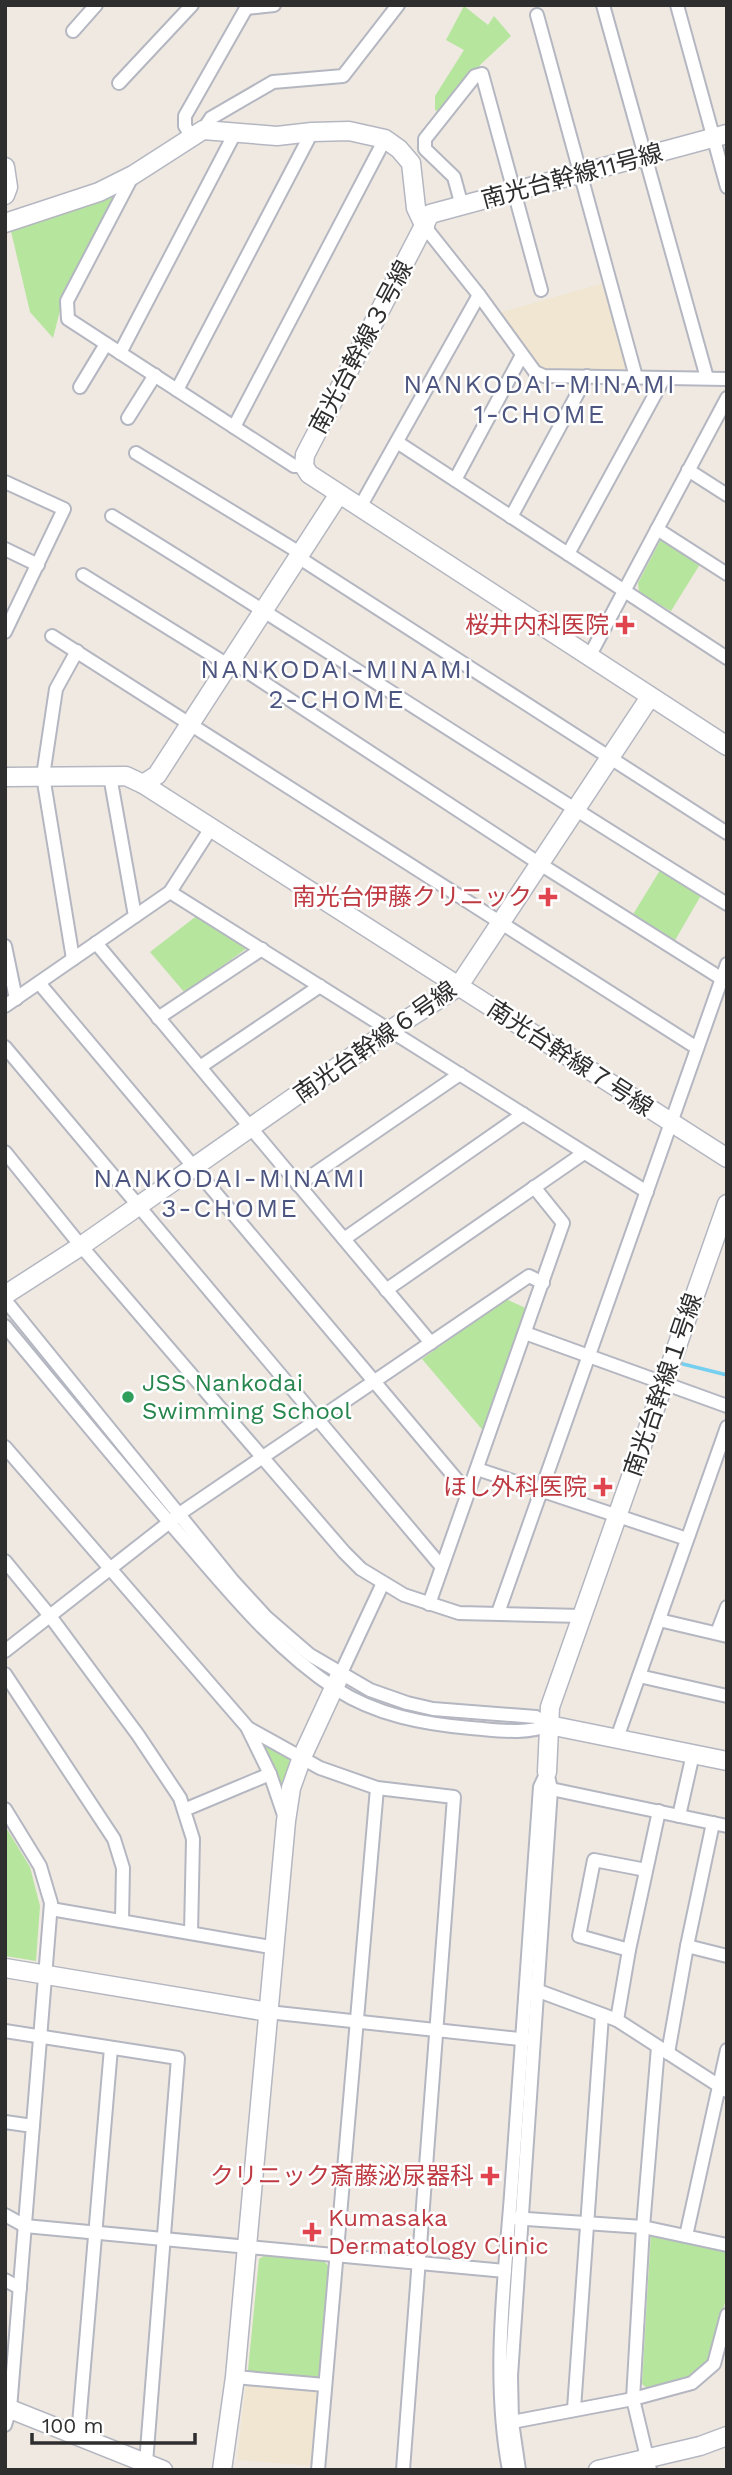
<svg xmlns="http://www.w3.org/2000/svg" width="732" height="2475" font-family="'Work Sans','Noto Sans JP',sans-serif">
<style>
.education{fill:#f0e6d1}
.green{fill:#b6e59e}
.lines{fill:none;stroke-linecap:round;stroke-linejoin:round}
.stream{stroke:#75cff0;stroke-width:3.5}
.street-casing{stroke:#b4b7c1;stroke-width:16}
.secondary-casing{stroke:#b4b7c1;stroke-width:21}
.street{stroke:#fff;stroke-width:12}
.secondary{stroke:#fff;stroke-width:18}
.health-dot{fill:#e0444e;stroke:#fff;stroke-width:2.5}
.leisure-dot{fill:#2e9e5b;stroke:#fff;stroke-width:2.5}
.labels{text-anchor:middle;stroke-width:5;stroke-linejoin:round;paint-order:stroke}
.street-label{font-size:24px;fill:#2e2e2e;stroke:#fff}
.health-label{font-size:24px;fill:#be3a42;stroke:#fff;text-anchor:end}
.leisure-label{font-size:24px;fill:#27864d;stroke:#fff;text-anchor:start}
.neighbourhood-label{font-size:26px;letter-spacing:2px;fill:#4d5680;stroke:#fff}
</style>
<rect width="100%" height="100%" fill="#efe9e1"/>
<g class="education">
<path d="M604,283L626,364L623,373L546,371L535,364L498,313Z"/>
<path d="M246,2382L318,2388L319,2394L313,2466L237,2460Z"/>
</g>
<g class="green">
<path d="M464,6L488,25L494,16L511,36L481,64L442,113L435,110V96L464,50L446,40Z"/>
<path d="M117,192L63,299L53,338L30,312L10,227Z"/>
<path d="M667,538L702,561L671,611L639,593L638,583L660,541Z"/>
<path d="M662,867L703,892L674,942L632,916Z"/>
<path d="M199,914L250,946L185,993L150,952Z"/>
<path d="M506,1299L530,1310L486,1434L422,1359Z"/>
<path d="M257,1742L287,1756L292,1766L284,1796Z"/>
<path d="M5,1826L30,1867L40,1906L36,1961L5,1956Z"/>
<path d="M651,2232L727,2250V2294L711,2359L699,2373L675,2383L648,2389L642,2384Z"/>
<path d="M264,2256L324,2261L329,2267L321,2375L315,2380L250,2374L248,2370L259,2259Z"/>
</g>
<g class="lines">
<path class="stream" d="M683,1364L727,1375"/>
<defs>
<g id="street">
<path d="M603,5L707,378"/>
<path d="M677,5L727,187"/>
<path d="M246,8L274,5"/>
<path d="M537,15L636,377"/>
<path d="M73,31L96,5"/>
<path d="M119,83L192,5"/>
<path d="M203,130L211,118L273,82L343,76L398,5"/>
<path d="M191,136L185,126V116L248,5"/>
<path d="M133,175L67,301L68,319L294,466H304"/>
<path d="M462,206L454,177L425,149V139L475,76L482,74L541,290"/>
<path d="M425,227L479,295L535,372L544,376L727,379"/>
<path d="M120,353L235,133"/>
<path d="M80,387L106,344"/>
<path d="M177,390L312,132"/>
<path d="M128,418L155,375"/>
<path d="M234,427L385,139"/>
<path d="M397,442L727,658"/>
<path d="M136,453L300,553"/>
<path d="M688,470L727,495"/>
<path d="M455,480L522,355"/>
<path d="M5,482L64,509L5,632"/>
<path d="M360,507L479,295"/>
<path d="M112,516C318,643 520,777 727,904"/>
<path d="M511,517L587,376"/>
<path d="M657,529L727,574"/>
<path d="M5,549L38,565"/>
<path d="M568,554L664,378"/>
<path d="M298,557L727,833"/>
<path d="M83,575L228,665"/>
<path d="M52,636L697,1048"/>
<path d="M589,657L727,398"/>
<path d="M231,661L540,864L727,982"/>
<path d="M110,776L135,916"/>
<path d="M170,892L647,1192"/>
<path d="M96,943L431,1343"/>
<path d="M5,946L16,999"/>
<path d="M73,959L43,776L56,689L77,651"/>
<path d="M39,983L468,1493"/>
<path d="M5,1006L170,892L211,828"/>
<path d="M158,1018L262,949"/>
<path d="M5,1047L441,1566"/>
<path d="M200,1067L320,986"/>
<path d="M5,1152L81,1246L263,1458L344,1552L361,1569L404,1595L459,1613L582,1616"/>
<path d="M298,1185L460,1074"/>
<path d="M344,1239L523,1114"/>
<path d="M386,1290L584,1153"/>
<path d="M5,1300L233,1581L266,1617L310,1655L370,1690L407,1703L433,1709L536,1717L549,1725"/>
<path d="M5,1326C66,1399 126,1473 189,1545C233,1596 278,1651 336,1689C376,1715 424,1724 471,1728C498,1730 525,1735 549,1725"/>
<path d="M525,1333L727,1406"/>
<path d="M5,1447L248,1728L320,1768L377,1788L454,1797L403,2470"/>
<path d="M477,1469L687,1539"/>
<path d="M5,1561L50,1616L138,1735L180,1798L193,1839L191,1933"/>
<path d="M429,1604L563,1223L534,1187"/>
<path d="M498,1613L727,964"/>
<path d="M659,1620L727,1636"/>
<path d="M717,1633L727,1607"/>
<path d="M5,1651L185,1510L529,1276L543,1283"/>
<path d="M5,1674L114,1839L123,1868L122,1921"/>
<path d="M340,1675L383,1583"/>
<path d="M639,1676L727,1696"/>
<path d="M248,1729L270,1774L285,1818"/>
<path d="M617,1738L727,1427"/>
<path d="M551,1789L727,1826"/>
<path d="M5,1809L40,1866L51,1903L10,2409L5,2425"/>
<path d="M184,1810L270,1774"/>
<path d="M679,1816L693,1754"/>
<path d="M51,1909L276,1948"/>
<path d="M687,1946L727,1956"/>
<path d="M629,1950L579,1936L594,1860L646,1870"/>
<path d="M536,1990L617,2020L727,2091"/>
<path d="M268,2012L529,2040"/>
<path d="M617,2020L629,1950L659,1811"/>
<path d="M5,2031L178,2058L146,2463"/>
<path d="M668,2053L687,1946L713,1823"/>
<path d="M5,2122L33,2126"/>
<path d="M5,2215L25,2226L505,2271"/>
<path d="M512,2218L643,2227L727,2245"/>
<path d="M686,2236L727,2050"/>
<path d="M5,2280L20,2288"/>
<path d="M235,2377L325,2385"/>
<path d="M574,2409L602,2015"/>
<path d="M512,2422L633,2399L692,2383L714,2364L727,2315"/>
<path d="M78,2436L111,2048"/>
<path d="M318,2470L377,1788"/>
<path d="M509,2470C492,2380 504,2286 511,2195C520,2059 531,1923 540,1787L547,1772"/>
<path d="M519,2470L512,2422L511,2376L551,1789L547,1772"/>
<path d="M650,2470L633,2399L643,2227L658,2047"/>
</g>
<g id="secondary">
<path d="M727,134L430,214L305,455L304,466L309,474L727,746"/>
<path d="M5,167L8,187L5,195"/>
<path d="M5,223L99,192L133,175L203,130L277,136L312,132L349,131L385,139L399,149L411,163L416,208L425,227"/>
<path d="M5,777L126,776L143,784L727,1158"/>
<path d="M143,784L157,775L339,494"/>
<path d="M5,1295L81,1246L390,1030L458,987L650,697"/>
<path d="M549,1725L727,1761"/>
<path d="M547,1772L550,1707L727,1204"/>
<path d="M5,1968L268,2012"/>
<path d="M5,2407L163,2470"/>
<path d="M222,2470L235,2377L286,1821L291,1788L302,1757L340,1675"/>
<path d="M598,2470L700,2446L727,2436"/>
</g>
</defs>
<use href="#street" class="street-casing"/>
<use href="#secondary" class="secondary-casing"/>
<use href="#street" class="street"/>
<use href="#secondary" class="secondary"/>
</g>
<g class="health-dot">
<path d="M621.5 614.5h7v7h7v7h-7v7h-7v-7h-7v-7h7z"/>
<path d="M544.5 886.5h7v7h7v7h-7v7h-7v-7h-7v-7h7z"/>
<path d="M599.5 1476.5h7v7h7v7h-7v7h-7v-7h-7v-7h7z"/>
<path d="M486.5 2165.5h7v7h7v7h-7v7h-7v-7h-7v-7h7z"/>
<path d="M308.5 2221.5h7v7h7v7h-7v7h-7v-7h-7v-7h7z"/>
</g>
<circle class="leisure-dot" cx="128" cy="1397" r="7"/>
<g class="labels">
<g class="street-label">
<text transform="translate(572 176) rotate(-15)" y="8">南光台幹線11号線</text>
<text transform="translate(361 347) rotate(-62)" y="8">南光台幹線３号線</text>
<text transform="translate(375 1042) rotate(-35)" y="8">南光台幹線６号線</text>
<text transform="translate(570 1058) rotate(33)" y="8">南光台幹線７号線</text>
<text transform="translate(663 1385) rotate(-71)" y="8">南光台幹線１号線</text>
</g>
<g class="health-label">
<text x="609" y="633">桜井内科医院</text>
<text x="532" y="905">南光台伊藤クリニック</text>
<text x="587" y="1495">ほし外科医院</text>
<text x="474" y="2184">クリニック斎藤泌尿器科</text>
<text x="328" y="2226" text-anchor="start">Kumasaka<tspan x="328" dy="28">Dermatology Clinic</tspan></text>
</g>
<g class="leisure-label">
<text x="142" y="1391">JSS Nankodai<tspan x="142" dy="28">Swimming School</tspan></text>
</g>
<g class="neighbourhood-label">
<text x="540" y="393">NANKODAI-MINAMI<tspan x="540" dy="30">1-CHOME</tspan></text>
<text x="337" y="678">NANKODAI-MINAMI<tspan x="337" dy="30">2-CHOME</tspan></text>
<text x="230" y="1187">NANKODAI-MINAMI<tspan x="230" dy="30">3-CHOME</tspan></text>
</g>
</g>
<rect width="732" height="2475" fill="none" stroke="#2e2e2e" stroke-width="14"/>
<path d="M32 2433v10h163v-10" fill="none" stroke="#2e2e2e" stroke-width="3.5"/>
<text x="42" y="2433" font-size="21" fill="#2e2e2e" stroke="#ffffff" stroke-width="5" paint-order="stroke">100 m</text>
</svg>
